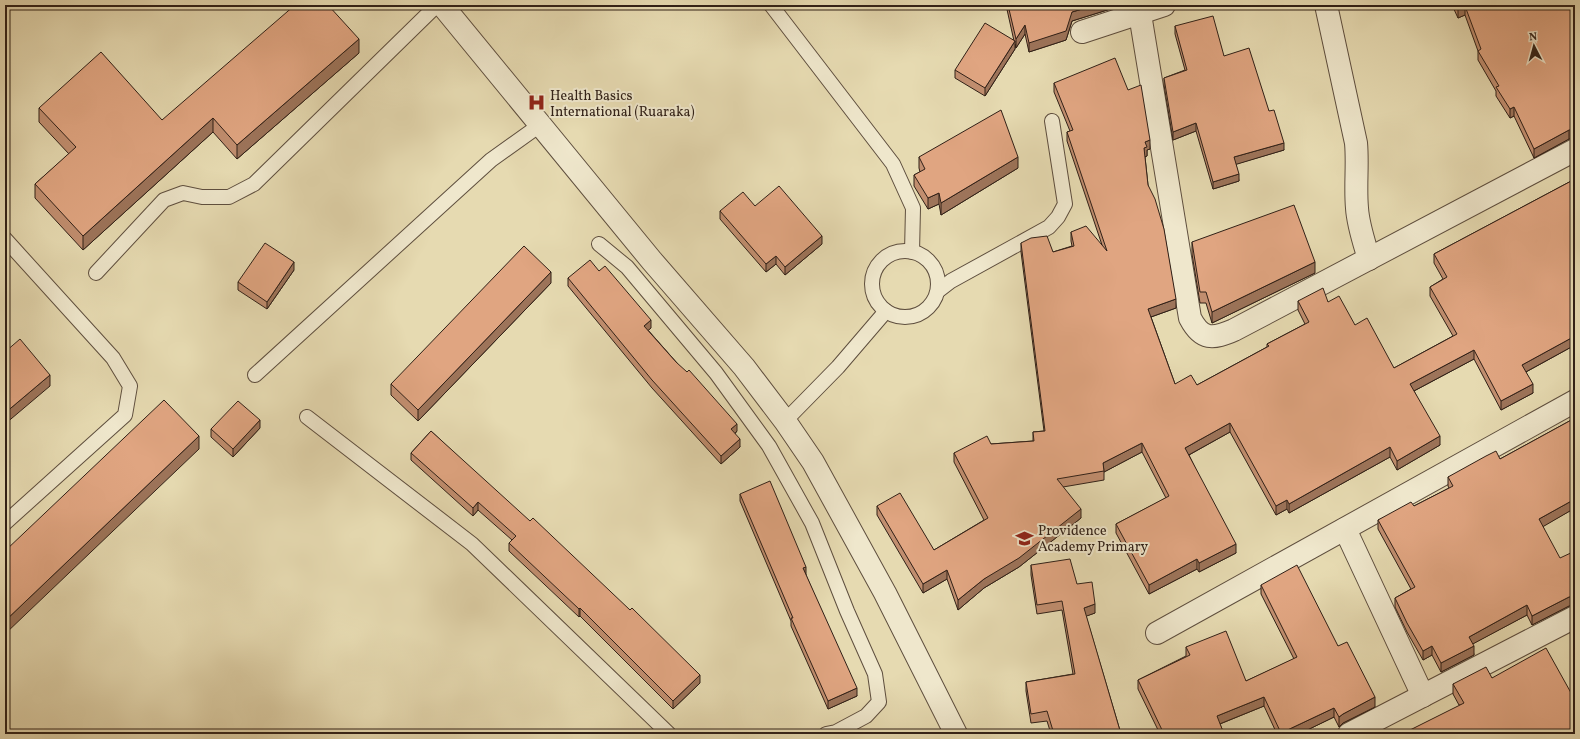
<svg xmlns="http://www.w3.org/2000/svg" width="1580" height="739" font-family="Vollkorn,serif">
<style>
.lines{fill:none;stroke-linecap:round;stroke-linejoin:round}
.lane-casing{stroke:#5e4e3e;stroke-width:16}
.street-casing{stroke:#5e4e3e;stroke-width:24}
.lane{stroke:#efe7cc;stroke-width:14}
.street{stroke:#efe7cc;stroke-width:22}
.wall{fill:#c18e6f;stroke:#302017}
.shaded-wall{fill:#9d745a;stroke:#302017}
.building{fill:#e0a581;stroke:#302017}
.labels{text-anchor:middle;stroke-width:4;stroke-linejoin:round;paint-order:stroke}
.poi-label{font-size:14px;fill:#302017;stroke:#efe7cc;text-anchor:start}
</style>
<rect width="100%" height="100%" fill="#e6dab1"/>
<filter id="stains"><feTurbulence type="fractalNoise" baseFrequency=".005" numOctaves="4"/><feColorMatrix values="0 0 0 0 .2 0 0 0 0 .09 0 0 0 0 .02 0 0 0 .5 -.17"/></filter>
<radialGradient id="worn" r=".72"><stop offset=".6" stop-color="#630" stop-opacity="0"/><stop offset="1" stop-color="#630" stop-opacity=".3"/></radialGradient>
<g class="lines">
<defs>
<g id="lane">
<path d="M771,5L893,164L913,208L912,252"/>
<path d="M5,239L113,358L130,386L125,415L5,523"/>
<path d="M599,244L627,267L716,373L769,446L812,523L847,611L875,674L879,702L866,716L836,732L826,734"/>
<circle cx="905" cy="284" r="33"/>
<path d="M96,273L164,200L183,193L202,197H229L254,184L437,5"/>
<path d="M938,291L951,281L1049,227L1058,217L1065,204L1052,121"/>
<path d="M255,375L491,160L540,125"/>
<path d="M307,417L472,544L669,734"/>
<path d="M785,421L838,367L886,311"/>
</g>
<g id="street">
<path d="M442,5L652,261L744,367L785,421L813,462L885,593L956,734"/>
<path d="M1326,5L1356,143C1358,164 1355,186 1357,208C1358,225 1364,242 1369,259"/>
<path d="M1140,14L1190,318C1202,341 1213,339 1234,330L1575,150"/>
<path d="M1082,32L1164,5"/>
<path d="M1345,529L1423,696"/>
<path d="M1157,633L1575,401"/>
<path d="M1349,734L1575,617"/>
</g>
</defs>
<use href="#lane" class="lane-casing"/>
<use href="#street" class="street-casing"/>
<use href="#lane" class="lane"/>
<use href="#street" class="street"/>
</g>
<g class="wall">
<path d="M1006,5H1120V6L1072,21L1066,40L1029,52L1025,34L1016,48L1015,44V49L985,96L955,78V70L1014,41Z"/>
<path d="M1452,5H1571L1575,13V138L1569,139L1534,158L1514,116L1510,118L1496,96V91L1478,60V51L1465,15L1458,18Z"/>
<path d="M1175,26L1224,56L1269,111L1284,150L1236,164L1239,181L1213,189L1196,131L1173,140L1164,85V78L1185,70L1175,34Z"/>
<path d="M359,53L237,159L213,132L83,250L35,198V184L69,154L39,122V108L162,120Z"/>
<path d="M1054,83L1150,149L1147,150V156L1145,157L1148,185L1176,308L1151,317L1175,384L1197,385L1267,347V344L1305,324L1298,310V301L1328,302L1355,325L1394,368L1453,336L1430,296V287L1443,279L1434,263V254L1575,179V345L1526,372L1533,393L1501,410L1474,359L1414,391L1440,445L1397,470L1390,457L1289,513L1287,509L1276,515L1230,432L1189,455L1236,553L1199,572L1197,569L1149,594L1116,533V524L1166,498L1142,452L1104,472V480L1063,487L1081,518L1019,567L984,588L958,610L947,579L923,593L877,515V506L934,550L984,520L954,462V453L991,444L1033,441V432L1044,431L1021,252V243L1053,252L1072,246L1071,241V232L1102,245L1067,141V132L1070,131L1054,92Z"/>
<path d="M919,157L1018,168L941,215L939,204L928,209L914,186V175L920,172L919,168Z"/>
<path d="M755,206L822,244L785,275L776,264L766,272L720,219V211Z"/>
<path d="M1192,242L1315,273L1212,323L1206,303H1200L1192,254Z"/>
<path d="M294,270L267,309L238,290V282Z"/>
<path d="M599,271L651,328L648,330L737,431L735,434L740,447L721,464L652,388L568,286V278Z"/>
<path d="M551,283L418,421L391,395V384Z"/>
<path d="M1575,418V508L1543,526L1569,606L1532,625L1527,615L1472,644L1474,655L1441,672L1432,655L1423,660L1407,632L1395,607V598L1411,589L1378,529V520L1414,506L1449,488L1448,486V477L1500,459Z"/>
<path d="M260,428L233,457L211,437V429Z"/>
<path d="M431,431L700,683L673,709L580,616L579,617L509,551V543L512,540L478,510L473,516L411,460V453Z"/>
<path d="M740,494L806,575L857,696L828,709L791,626V621L740,501Z"/>
<path d="M1031,565L1077,584L1095,613L1086,616L1121,734H1051L1047,721L1031,723L1026,691V682L1073,674L1062,610L1037,614L1031,575Z"/>
<path d="M1261,585L1338,646L1375,707L1343,723L1339,727L1334,717L1299,734H1277L1264,706L1220,724L1224,734H1160L1138,689V680L1186,656V647L1246,681L1294,659L1261,594Z"/>
<path d="M1492,678L1575,700L1459,705L1453,694V684Z"/>
</g>
<g class="shaded-wall">
<path d="M1096,5H1120V6L1072,21L1066,40L1029,52V43L1072,12Z"/>
<path d="M1465,6V15L1458,18V9Z"/>
<path d="M1025,25V34L1016,48V39Z"/>
<path d="M359,39V53L237,159V145Z"/>
<path d="M1015,41V49L985,96V88Z"/>
<path d="M1514,107V116L1510,118V109Z"/>
<path d="M213,118V132L83,250V236Z"/>
<path d="M1196,123V131L1173,140V132Z"/>
<path d="M1569,130V139L1534,158V149Z"/>
<path d="M1150,140V149L1147,150V156L1144,157V148L1145,142Z"/>
<path d="M1284,143V150L1234,165V157Z"/>
<path d="M1018,157V168L941,215V203Z"/>
<path d="M1239,174V181L1213,189V182Z"/>
<path d="M939,193V204L928,209V198Z"/>
<path d="M822,236V244L785,275V267Z"/>
<path d="M776,256V264L766,272V264Z"/>
<path d="M294,262V270L267,309V302Z"/>
<path d="M1315,262V273L1212,323V312Z"/>
<path d="M551,272V283L418,421V410Z"/>
<path d="M1176,299V308L1148,318V309Z"/>
<path d="M651,320V328L644,334V326Z"/>
<path d="M1575,336V345L1522,374V365Z"/>
<path d="M1474,350V359L1410,393V384Z"/>
<path d="M50,375V386L5,424V413Z"/>
<path d="M1533,384V393L1501,410V401Z"/>
<path d="M260,420V428L233,457V449Z"/>
<path d="M1230,423V432L1185,457V448Z"/>
<path d="M737,424V431L731,437V429Z"/>
<path d="M199,436V449L5,634V621Z"/>
<path d="M1440,436V445L1397,470V461Z"/>
<path d="M740,439V447L721,464V456Z"/>
<path d="M1142,443V452L1104,472L1103,463Z"/>
<path d="M1390,447V457L1289,513V504Z"/>
<path d="M1575,499V508L1539,529V519Z"/>
<path d="M1287,500V509L1276,515V506Z"/>
<path d="M478,502V510L473,516V508Z"/>
<path d="M1081,509V518L1019,567L984,588L958,610V600L984,579Z"/>
<path d="M1236,544V553L1199,572V563Z"/>
<path d="M1197,559V569L1149,594V585Z"/>
<path d="M806,567V575L803,568Z"/>
<path d="M947,570V579L923,593V584Z"/>
<path d="M1575,596V605L1569,606L1532,625V616L1569,597Z"/>
<path d="M1095,604V613L1084,617V608Z"/>
<path d="M1527,605V615L1469,646V637Z"/>
<path d="M580,608V616L579,617V609Z"/>
<path d="M1432,646V655L1423,660V651Z"/>
<path d="M1474,646V655L1441,672V663Z"/>
<path d="M700,675V683L673,709V701Z"/>
<path d="M857,688V696L828,709V701Z"/>
<path d="M1264,697V706L1217,725V716Z"/>
<path d="M1375,697V707L1343,723L1339,727V717L1343,714Z"/>
<path d="M1334,708V717L1299,734H1281V733Z"/>
</g>
<g class="building">
<path d="M295,5H328L359,39L237,145L213,118L83,236L35,184L76,147L39,108L101,52L162,120Z"/>
<path d="M1008,5H1096L1072,12L1066,31L1029,43L1025,25L1016,39Z"/>
<path d="M1456,5H1571L1575,13V129L1569,130L1534,149L1514,107L1510,109L1496,87L1499,86L1478,51L1481,49L1465,6L1458,9Z"/>
<path d="M1213,16L1224,56L1249,48L1269,111L1274,110L1284,143L1234,157L1239,174L1213,182L1196,123L1173,132L1164,78L1187,70L1175,26Z"/>
<path d="M985,23L1015,41L985,88L955,70Z"/>
<path d="M1115,58L1128,90L1141,85L1150,140L1145,142L1147,147L1144,148L1148,185L1155,199L1164,229L1176,299L1148,309L1175,384L1191,375L1197,385L1269,346L1267,344L1309,322L1298,301L1323,288L1328,302L1339,296L1355,325L1367,318L1394,368L1457,334L1430,287L1447,277L1434,254L1575,179V336L1522,365L1533,384L1501,401L1474,350L1410,384L1440,436L1397,461L1390,447L1289,504L1287,500L1276,506L1230,423L1185,448L1236,544L1199,563L1197,559L1149,585L1116,524L1169,496L1142,443L1103,463L1104,471L1057,479L1081,509L1019,558L984,579L958,600L947,570L923,584L877,506L900,493L934,550L988,518L954,453L987,436L991,444L1034,441L1033,432L1045,431L1021,243L1031,238L1047,236L1053,252L1074,246L1071,232L1086,226L1107,251L1067,132L1073,130L1054,83Z"/>
<path d="M1001,110L1018,157L941,203L939,193L928,198L914,175L925,169L919,157Z"/>
<path d="M779,186L822,236L785,267L776,256L766,264L720,211L743,192L755,206Z"/>
<path d="M1294,205L1315,262L1212,312L1206,292H1200L1192,242Z"/>
<path d="M265,243L294,262L267,302L238,282Z"/>
<path d="M524,246L551,272L418,410L391,384Z"/>
<path d="M590,260L599,271L605,266L651,320L644,326L676,362L687,372L689,370L737,424L731,429L740,439L721,456L652,380L568,278Z"/>
<path d="M20,339L50,375L5,413V352Z"/>
<path d="M164,400L199,436L5,621V551Z"/>
<path d="M238,401L260,420L233,449L211,429Z"/>
<path d="M1575,418V499L1539,519L1560,558L1575,551V596L1569,597L1532,616L1527,605L1469,637L1474,646L1441,663L1432,646L1423,651L1407,623L1395,598L1415,587L1378,520L1411,502L1414,506L1453,486L1448,477L1486,456L1496,451L1500,459Z"/>
<path d="M431,431L530,521L533,518L630,610L632,608L700,675L673,701L580,608L579,609L509,543L516,536L478,502L473,508L411,453Z"/>
<path d="M770,481L806,567L803,568L857,688L828,701L791,618H793L740,494Z"/>
<path d="M1070,559L1077,584L1092,582L1095,604L1084,608L1121,734H1054L1047,711L1031,714L1026,682L1075,674L1062,601L1037,605L1031,565Z"/>
<path d="M1297,565L1338,646L1347,642L1375,697L1343,714L1339,717L1334,708L1281,733L1264,697L1217,716L1224,734H1164L1138,680L1190,655L1186,647L1226,631L1246,681L1297,657L1261,585Z"/>
<path d="M1546,648L1575,700V734H1402L1464,703L1453,684L1486,667L1492,678Z"/>
</g>
<defs>
<symbol id="hospital-bare" viewBox="-9 -9 18 18"><path d="M-5-5h3v3.5h4V-5h3V5h-3V1.5h-4V5h-3Z" fill="#8f2418" stroke="#efe7cc" stroke-width="2.5" paint-order="stroke"/></symbol>
<symbol id="school-bare" viewBox="-9 -9 18 18"><path d="M0-5L7-2L0 1L-7-2ZM-4 1L0 2.5L4 1V4Q0 6-4 4Z" fill="#8f2418" stroke="#efe7cc" stroke-width="2.5" paint-order="stroke"/></symbol>
</defs>
<g fill-rule="evenodd">
<use href="#hospital-bare" x="524" y="90" width="25" height="25"/>
<use href="#school-bare" x="1012" y="526" width="25" height="25"/>
</g>
<g class="labels">
<g class="poi-label">
<text x="550" y="100">Health Basics<tspan x="550" dy="16">International (Ruaraka)</tspan></text>
<text x="1038" y="535">Providence<tspan x="1038" dy="16">Academy Primary</tspan></text>
</g>
</g>
<rect width="1580" height="739" fill="none" stroke="#e6dab1" stroke-width="20"/>
<rect x="6" y="6" width="1568" height="727" fill="none" stroke="#302017" stroke-width="2"/>
<rect x="10" y="10" width="1560" height="719" fill="none" stroke="#302017"/>
<g transform="translate(1534 46) rotate(354)" stroke="#efe7cc" stroke-width="3" paint-order="stroke">
<path d="M0-3L7 15L0 10L-7 15Z" fill="#302017"/>
<text y="-6" font-size="11" font-weight="bold" text-anchor="middle" fill="#302017">N</text>
</g>
<rect width="100%" height="100%" filter="url(#stains)"/>
<rect width="100%" height="100%" fill="url(#worn)"/>
</svg>
